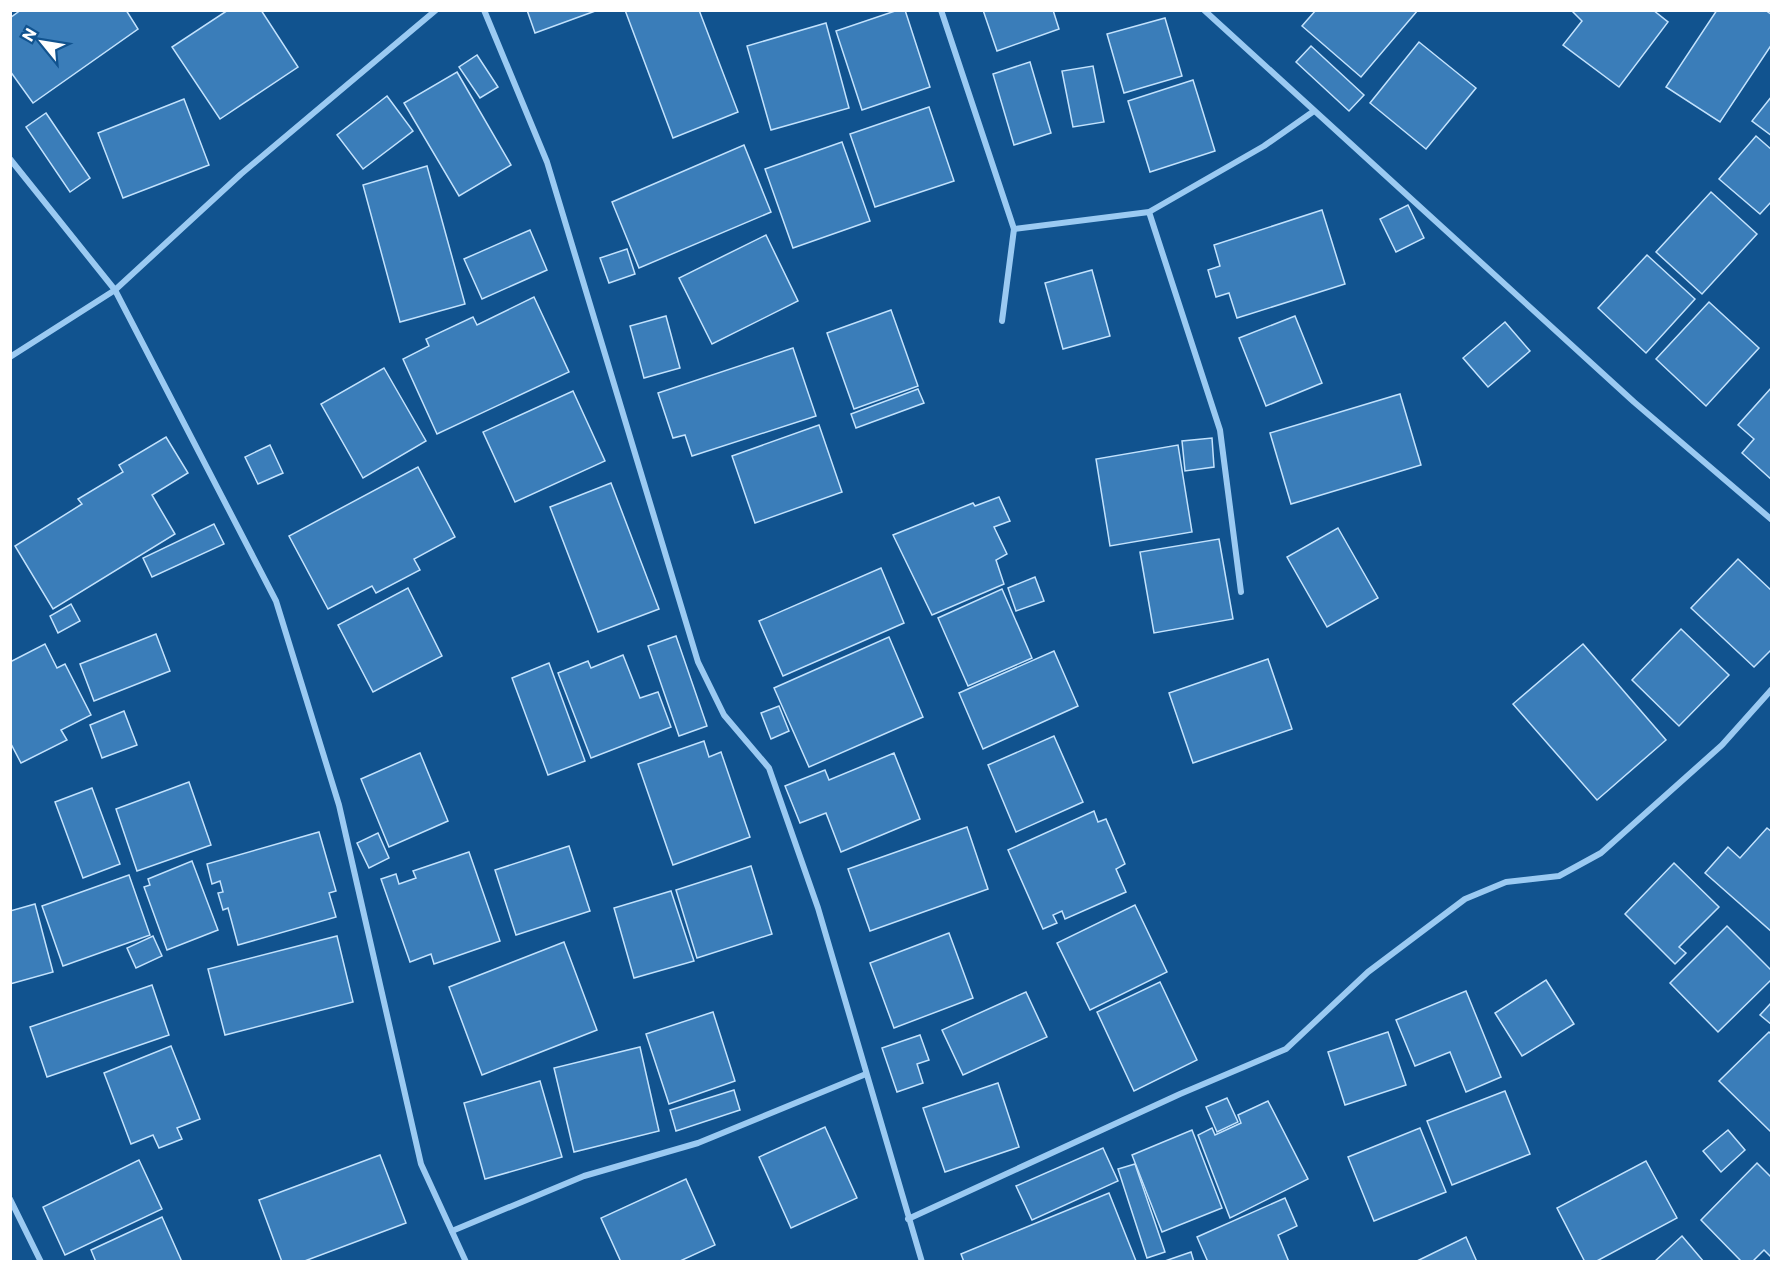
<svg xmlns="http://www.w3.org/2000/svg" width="1782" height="1272" font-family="Commissioner,sans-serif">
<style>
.building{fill:#3a7db9;stroke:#c2e2fd;stroke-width:1.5}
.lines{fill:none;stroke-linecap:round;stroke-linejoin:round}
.street{stroke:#9bcaf2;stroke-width:6}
</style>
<rect width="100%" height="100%" fill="#11538f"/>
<g class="building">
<path d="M21,10H126L138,29L33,103L10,71V18Z"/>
<path d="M228,10H261L298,67L220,119L172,47Z"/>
<path d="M527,10H598L535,33Z"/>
<path d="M625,10H699L738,112L673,138Z"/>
<path d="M898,10H905L930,87L862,110L836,31Z"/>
<path d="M983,10H1053L1059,29L997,51Z"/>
<path d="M1316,10H1418L1361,77L1302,26Z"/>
<path d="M1571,10H1653L1668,22L1619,87L1563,45L1582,21Z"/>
<path d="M1717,10H1765L1772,15V44L1720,122L1666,87Z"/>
<path d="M1165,18L1182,76L1124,93L1107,34Z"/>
<path d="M826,23L849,108L771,130L747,46Z"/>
<path d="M1419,42L1476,88L1426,149L1370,103Z"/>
<path d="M1311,46L1364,95L1349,111L1296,62Z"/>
<path d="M477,55L498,87L480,98L459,67Z"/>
<path d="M1030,62L1051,133L1014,145L993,74Z"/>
<path d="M1093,66L1104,122L1073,127L1062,71Z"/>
<path d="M457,72L511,165L459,196L404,103Z"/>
<path d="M1193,80L1215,151L1150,172L1128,101Z"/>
<path d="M387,96L413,131L363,169L337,135Z"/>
<path d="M1772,96V136L1752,121Z"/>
<path d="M184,99L209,165L123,198L98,133Z"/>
<path d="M929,107L954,181L875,207L850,134Z"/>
<path d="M46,113L90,178L70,192L26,127Z"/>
<path d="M1756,136L1772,150V201L1760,214L1719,179Z"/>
<path d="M842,142L870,221L793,248L765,169Z"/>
<path d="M744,145L771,212L639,268L612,202Z"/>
<path d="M427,166L465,304L400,322L363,185Z"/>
<path d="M1711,192L1757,234L1702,294L1656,252Z"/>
<path d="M1408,205L1424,238L1396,252L1380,219Z"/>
<path d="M1322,210L1345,284L1237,318L1229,293L1216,297L1208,270L1220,266L1214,245Z"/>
<path d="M530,230L547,270L482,299L464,259Z"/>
<path d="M766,235L798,301L712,344L679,278Z"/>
<path d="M627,249L635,274L609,283L600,258Z"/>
<path d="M1647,255L1695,299L1646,353L1598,308Z"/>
<path d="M1092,270L1110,336L1063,349L1045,283Z"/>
<path d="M534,297L569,372L437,434L403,359L429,346L426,339L473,317L477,325Z"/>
<path d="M1709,302L1759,348L1706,406L1656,359Z"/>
<path d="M891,310L918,386L854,409L827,333Z"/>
<path d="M666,316L680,368L644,378L630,326Z"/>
<path d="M1295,316L1322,383L1266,406L1239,338Z"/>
<path d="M1505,322L1530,351L1488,387L1463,358Z"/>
<path d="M793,348L816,416L692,456L685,435L673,438L658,393Z"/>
<path d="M384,368L426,441L363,478L321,404Z"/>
<path d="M1772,387V480L1742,453L1754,439L1738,425Z"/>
<path d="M918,389L924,403L856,428L851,414Z"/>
<path d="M573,391L605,461L515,502L483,432Z"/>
<path d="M1400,394L1421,465L1291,504L1270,433Z"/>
<path d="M819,425L842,492L755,523L732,456Z"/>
<path d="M166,437L188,473L152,495L175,534L53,609L15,546L82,504L78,499L123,472L119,465Z"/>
<path d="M1212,438L1214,467L1185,471L1182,441Z"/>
<path d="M270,445L283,473L258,484L245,457Z"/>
<path d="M1178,445L1192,532L1110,546L1096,459Z"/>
<path d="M418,467L455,537L414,559L420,570L376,593L372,586L328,609L289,536Z"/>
<path d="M611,483L659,609L598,632L550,507Z"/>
<path d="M999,497L1010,521L994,527L1007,554L996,560L1004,584L932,615L893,535L973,503L975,506Z"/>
<path d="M214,524L224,544L152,577L143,558Z"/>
<path d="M1338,528L1378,598L1327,627L1287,557Z"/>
<path d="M1219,539L1233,619L1154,633L1140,552Z"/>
<path d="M1738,559L1772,591V649L1754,667L1691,608Z"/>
<path d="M881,568L904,623L783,676L759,621Z"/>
<path d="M1035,577L1044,601L1016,611L1008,588Z"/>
<path d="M408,588L442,656L373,692L338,625Z"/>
<path d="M1002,589L1032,658L968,686L938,618Z"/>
<path d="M71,604L80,621L58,633L50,616Z"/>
<path d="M1681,629L1729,675L1679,726L1632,680Z"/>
<path d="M156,634L170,671L94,701L80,664Z"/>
<path d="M676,636L707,726L679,736L648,646Z"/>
<path d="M889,637L923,717L809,767L774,688Z"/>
<path d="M45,644L57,668L65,664L91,715L61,730L67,740L21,763L10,742V662Z"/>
<path d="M1583,644L1666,740L1597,800L1513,704Z"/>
<path d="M1054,651L1078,706L983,749L959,693Z"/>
<path d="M623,655L640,698L658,692L671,727L591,758L558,673L588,661L591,668Z"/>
<path d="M1268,659L1292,729L1193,763L1169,693Z"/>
<path d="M549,663L585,761L548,775L512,678Z"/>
<path d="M779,706L789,731L771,739L761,713Z"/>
<path d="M124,711L137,745L102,758L90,725Z"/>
<path d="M1054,736L1083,802L1016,832L988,765Z"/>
<path d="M704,741L709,757L721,752L750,837L673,865L638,764Z"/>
<path d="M420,753L448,821L389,847L361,779Z"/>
<path d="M894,753L920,819L841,852L826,813L800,823L785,786L825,770L829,780Z"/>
<path d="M189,782L211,845L137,871L116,809Z"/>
<path d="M92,788L120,864L83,878L55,802Z"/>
<path d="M1094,811L1098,822L1106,819L1125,864L1116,869L1126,892L1065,919L1062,911L1053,915L1057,923L1043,929L1008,850Z"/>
<path d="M967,827L988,889L870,931L848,869Z"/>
<path d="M1767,828L1772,832V932L1705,873L1728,847L1740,858Z"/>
<path d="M319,832L336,891L329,893L336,917L238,945L228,908L223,910L218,893L223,892L220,881L212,884L207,864Z"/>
<path d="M378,833L389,858L369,868L357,843Z"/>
<path d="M569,846L590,911L516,935L495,870Z"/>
<path d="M469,852L500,941L434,964L431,954L410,962L381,879L396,874L399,884L416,878L413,871Z"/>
<path d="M192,861L218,930L167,950L144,887L150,885L148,879Z"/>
<path d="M1674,863L1719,907L1679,947L1686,953L1675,964L1625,914Z"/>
<path d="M751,866L772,934L697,958L676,890Z"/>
<path d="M129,875L150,935L63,966L42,906Z"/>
<path d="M671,891L694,961L634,978L614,908Z"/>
<path d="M35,904L53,972L10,984V911Z"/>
<path d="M1135,905L1167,972L1090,1010L1057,943Z"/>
<path d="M1727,926L1772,971V979L1718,1032L1670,983Z"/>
<path d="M949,933L973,998L894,1028L870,963Z"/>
<path d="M153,936L162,956L136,968L127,948Z"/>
<path d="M337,936L353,1002L225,1035L208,969Z"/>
<path d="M564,942L597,1030L482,1075L449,987Z"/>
<path d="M1546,980L1574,1024L1522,1056L1495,1013Z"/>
<path d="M1160,982L1197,1060L1134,1091L1097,1012Z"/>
<path d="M152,985L169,1035L47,1077L30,1027Z"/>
<path d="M1466,991L1501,1077L1466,1092L1450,1052L1415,1066L1396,1020Z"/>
<path d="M1026,992L1047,1037L963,1075L942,1030Z"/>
<path d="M1772,1002V1025L1760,1015Z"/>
<path d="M713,1012L735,1081L669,1104L646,1034Z"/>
<path d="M1388,1032L1406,1085L1345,1105L1328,1052Z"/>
<path d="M1769,1032L1772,1035V1133L1719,1081Z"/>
<path d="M920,1035L929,1060L917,1064L923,1083L897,1092L882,1048Z"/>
<path d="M171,1046L200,1119L177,1128L182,1139L159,1148L153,1135L131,1144L104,1073Z"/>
<path d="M640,1047L659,1131L574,1152L554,1068Z"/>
<path d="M540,1081L562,1157L485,1179L464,1103Z"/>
<path d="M998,1083L1019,1147L945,1172L923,1108Z"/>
<path d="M734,1090L740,1110L676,1131L670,1110Z"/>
<path d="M1505,1091L1530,1154L1452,1185L1427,1121Z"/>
<path d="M1227,1098L1238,1122L1217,1132L1206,1107Z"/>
<path d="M1268,1101L1308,1179L1230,1218L1198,1135L1212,1128L1215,1135L1241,1123L1238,1115Z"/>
<path d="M825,1127L857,1198L791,1228L759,1157Z"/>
<path d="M1420,1128L1446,1192L1374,1221L1348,1157Z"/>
<path d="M1192,1130L1222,1208L1162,1232L1132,1155Z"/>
<path d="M1728,1130L1745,1150L1721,1172L1703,1151Z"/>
<path d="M1103,1148L1118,1181L1032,1220L1016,1186Z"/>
<path d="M380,1155L406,1223L302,1262H282L259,1200Z"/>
<path d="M139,1160L162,1209L65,1255L43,1207Z"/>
<path d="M1646,1161L1677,1218L1595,1262H1585L1557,1208Z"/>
<path d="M1757,1163L1772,1178V1258L1764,1250L1752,1262H1742L1701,1220Z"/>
<path d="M1135,1164L1165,1252L1147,1258L1118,1169Z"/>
<path d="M686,1179L715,1245L678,1262H621L601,1218Z"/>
<path d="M1109,1193L1136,1261L964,1262L961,1254Z"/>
<path d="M1285,1198L1297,1226L1278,1235L1289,1262H1208L1197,1237Z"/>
<path d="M162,1217L182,1262H96L91,1250Z"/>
<path d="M1682,1236L1704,1262H1654Z"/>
<path d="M1466,1237L1477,1262H1415Z"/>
<path d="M1191,1252L1194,1262H1162Z"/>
</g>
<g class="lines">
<g class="street">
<path d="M484,10L547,162L698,662L724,715L769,768L818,908L922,1262"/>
<path d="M941,10L1014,229L1002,321"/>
<path d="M1204,10L1634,402L1772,520"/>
<path d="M10,159L115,290L276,601L339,805L421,1164L466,1262"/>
<path d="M1149,212L1220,430L1241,592"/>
<path d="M1014,229L1149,212L1264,146L1314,111"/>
<path d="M10,357L115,290L241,174L436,10"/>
<path d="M10,1199L41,1262"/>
<path d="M908,1219L1180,1094L1286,1049L1368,972L1465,899L1506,882L1559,876L1601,853L1722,745L1772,689"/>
<path d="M452,1231L584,1176L698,1143L866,1074"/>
</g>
</g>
<rect width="1782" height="1272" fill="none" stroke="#ffffff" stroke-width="24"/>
<g transform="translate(42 42) rotate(300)" stroke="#11538f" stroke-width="4.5" paint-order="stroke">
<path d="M0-4.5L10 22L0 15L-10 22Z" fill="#ffffff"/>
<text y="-9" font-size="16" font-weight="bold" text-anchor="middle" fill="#ffffff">N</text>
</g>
</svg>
